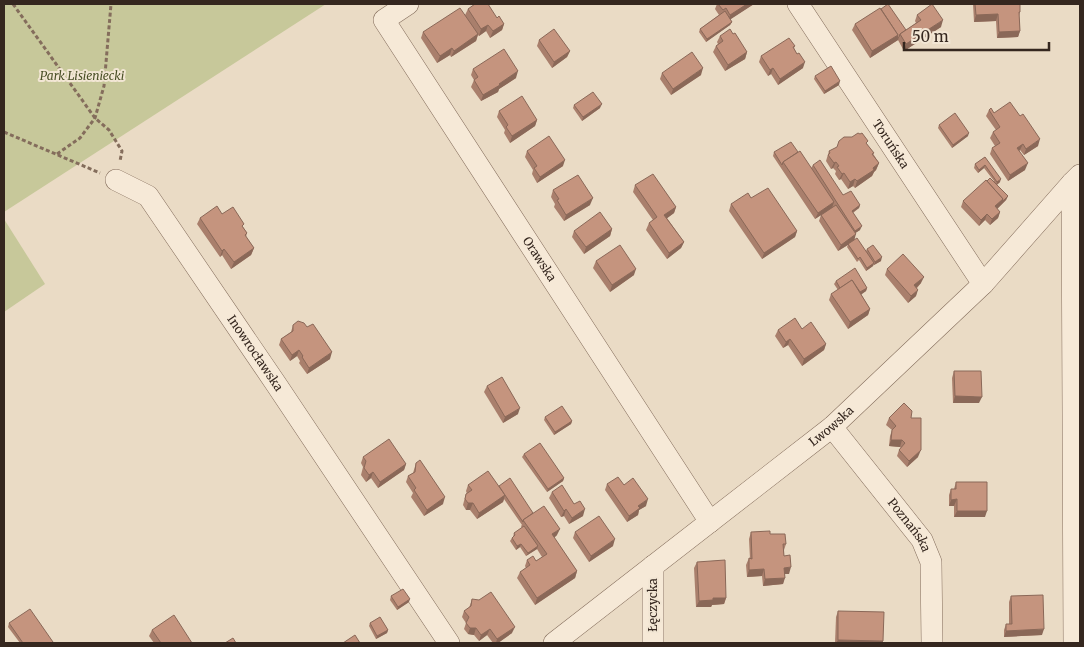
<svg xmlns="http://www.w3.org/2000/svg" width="1084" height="647" font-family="Merriweather,serif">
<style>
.green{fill:#c7c89a}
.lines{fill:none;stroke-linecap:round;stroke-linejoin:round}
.minor-casing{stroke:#846d5c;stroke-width:22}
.path{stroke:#846d5c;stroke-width:3;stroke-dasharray:4 2.5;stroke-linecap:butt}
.minor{stroke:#f6e9d7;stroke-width:21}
.wall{fill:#a97f6c}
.shaded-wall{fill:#8a6858}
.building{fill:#c5947e;stroke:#8a6858}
.labels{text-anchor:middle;stroke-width:4;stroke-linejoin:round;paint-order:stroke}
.park-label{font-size:12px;font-style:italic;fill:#4a5027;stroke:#f2e6d4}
.street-label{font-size:12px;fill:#35271f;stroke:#f2e6d4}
</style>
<rect width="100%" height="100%" fill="#eadbc5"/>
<g class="green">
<path d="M4,4H326L4,212Z"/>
<path d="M4,219L45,284L4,312Z"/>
</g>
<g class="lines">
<defs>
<g id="minor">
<path id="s1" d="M408,4L384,20L710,522"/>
<path id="s2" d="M798,4L983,284"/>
<path id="s3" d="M116,180L148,196L276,384L449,643"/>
<path d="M1072,183L1074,643"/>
<path id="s4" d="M832,427L922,540L931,562L932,643"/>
<path d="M653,566V643"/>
<path id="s5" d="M554,643L832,427L983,284L1072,183L1080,175"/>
</g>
</defs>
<use href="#minor" class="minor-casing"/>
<g class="path">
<path d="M13,4L95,118L109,130L122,151L120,161"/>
<path d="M4,132L100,173"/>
<path d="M57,154L80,138L95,118L104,86L111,4"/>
</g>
<use href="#minor" class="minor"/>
</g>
<g class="wall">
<path d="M717,4H754L730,19L732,22L730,25L706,42L699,32L700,29L719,15L715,9Z"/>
<path d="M973,4H1020V12L1019,16L1020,31L1018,37L997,38L996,21L974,22Z"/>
<path d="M468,9L497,18L504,24L502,30L490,38L486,31L479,36L478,35L476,41L451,57L450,55L437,63L421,38L423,32L465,15Z"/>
<path d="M881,9L906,30L916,23L915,21L917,15L941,27L904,51L898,40L870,58L852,30L855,24Z"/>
<path d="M720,36L747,52L745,59L725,71L713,52L716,46L718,44L717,42Z"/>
<path d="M539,40L570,51L567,57L552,68L537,46Z"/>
<path d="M795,46L794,48L803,68L778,85L771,74L768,76L759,62L761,56Z"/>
<path d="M473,69L516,78L499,89L498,92L481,101L471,87L474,80L471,75Z"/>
<path d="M662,73L701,75L671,95L660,79Z"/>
<path d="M815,76L839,85L824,94L814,79Z"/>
<path d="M574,105L600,108L582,121L573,108Z"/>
<path d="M989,110L994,113L1038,146L1024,155L1020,150L1019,151L1025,170L1008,181L990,154L992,148L995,146L990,138L993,132L996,130L986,116Z"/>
<path d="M499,111L537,120L535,126L510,143L504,133L505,130L497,117Z"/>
<path d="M939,125L968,136L952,148L938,128Z"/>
<path d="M867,144L879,163L876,170L874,172L872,176L855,188L853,186L848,189L841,179L839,180L835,174L836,171L833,168L831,169L826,161L829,151Z"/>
<path d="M527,151L563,166L537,183L532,174L533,170L525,157Z"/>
<path d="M774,152H798L811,168L813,165L843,195L860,205L859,208L853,213L860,230L855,233L854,240L866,251L867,249L881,261L874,265V264L873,266L866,271L859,260L857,262L847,247L848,245L838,251L819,221L821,215L815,219L773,156Z"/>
<path d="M985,157L1000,182L997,185L1008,196L1006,200L997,209L1000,212L998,218L990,225L985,220L979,226L961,207L963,201L987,181H994L984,168L978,173L974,168L975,164Z"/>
<path d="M635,185L676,207L674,213L667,218L684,242L681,248L667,259L646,230L649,223L653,220L633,192Z"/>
<path d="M553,190L590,205L564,221L554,207L555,204L551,197Z"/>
<path d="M751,198L797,231L795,237L762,259L729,211L731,204Z"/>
<path d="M222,214L243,227L247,233L246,237L254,248L251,255L231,269L222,255L220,257L197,224L200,218Z"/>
<path d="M612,229L610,236L584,254L572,237L574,231Z"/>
<path d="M596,261L634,275L610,292L593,268Z"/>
<path d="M887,269L921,283L917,288L916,296L908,303L885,275Z"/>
<path d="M836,281L867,288L866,291L861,294L870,309L868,315L848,329L829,300L831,294L838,290L834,284Z"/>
<path d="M293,325L330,359L307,374L299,363L300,361L297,356L290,361L279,345L281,339L291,332Z"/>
<path d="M802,329L826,344L824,350L802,366L788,345L783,348L775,336L778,330Z"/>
<path d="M954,371L979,403H953L952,378Z"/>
<path d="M487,386L518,414L503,423L484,392Z"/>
<path d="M545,417L572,421L571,424L554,435L544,420Z"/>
<path d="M889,418H911L918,457L907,467L897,456L899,450L901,448L900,447L889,446L890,436L892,430L886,425Z"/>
<path d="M524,454L564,478L563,481L547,492L522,457Z"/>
<path d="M363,457L406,464L404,470L378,488L371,478L366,482L361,475L363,467L361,463Z"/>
<path d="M416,463L443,504L424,516L411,497L413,493L406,482L408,476L413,473Z"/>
<path d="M956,482L985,517H954V506H949V495L951,489H954Z"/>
<path d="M607,484L624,485L646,506L639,510L638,515L627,522L605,490Z"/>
<path d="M468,485L499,486L533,513L557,535L554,538L577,571L575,578L535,605L517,578L520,572L526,568L525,566L527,560L536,561L542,557L537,549L526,556L520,547L516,550L510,541L512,538L513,537L514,533L522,528L521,526L522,525L504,499L503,502L477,519L470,510H466L463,505L464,501L466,494H467L466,491Z"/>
<path d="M552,492L574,504L583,516L569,524L564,516L561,517L549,498Z"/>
<path d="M575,532L613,546L589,562L573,538Z"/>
<path d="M751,532L770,534L786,544L784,550V556L789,574H785L783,584L763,586L762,576L747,577L746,565L749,558L750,559L749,539Z"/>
<path d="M697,562L726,598L724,604L712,605L711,607H696L694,568Z"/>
<path d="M391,596L409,602L397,610L390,600Z"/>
<path d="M1011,596L1042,635L1004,637V630L1006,624H1009V602Z"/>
<path d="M472,599L512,633L498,643H493L487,635L479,641L474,635L468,634L464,629L466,623L462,617L464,611L469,608Z"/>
<path d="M838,611L883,643H835L836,617Z"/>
<path d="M9,623L53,642V643H20L8,627Z"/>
<path d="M370,623L388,630L387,633L376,639L369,626Z"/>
<path d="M152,630L192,643H154L149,636Z"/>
</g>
<g class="shaded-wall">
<path d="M747,4H754L728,21L730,15Z"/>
<path d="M998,14L996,21L974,22L976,15Z"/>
<path d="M943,20L941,27L904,51L906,44Z"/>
<path d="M732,22L730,25L706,42L707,39Z"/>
<path d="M504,24L502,30L490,38L493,31Z"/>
<path d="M488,25L486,31L479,36L481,29Z"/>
<path d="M1020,31L1018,37L997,38L999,32Z"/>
<path d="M478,34L476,41L451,57L454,51Z"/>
<path d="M898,35L899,37L898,40L870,58L872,51Z"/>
<path d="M452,48L450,55L437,63L440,56Z"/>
<path d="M570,51L567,57L552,68L554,62Z"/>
<path d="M747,52L745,59L725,71L728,65Z"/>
<path d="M805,62L803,68L778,85L780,79Z"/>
<path d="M703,68L701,75L671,95L673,89Z"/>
<path d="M773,68L771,74L768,76L770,70Z"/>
<path d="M518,71L516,78L499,89L498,92L481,101L483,95Z"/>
<path d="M840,81L839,85L824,94L825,91Z"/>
<path d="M602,104L600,108L582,121L583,117Z"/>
<path d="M537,120L535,126L510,143L512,136Z"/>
<path d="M969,133L968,136L952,148L953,145Z"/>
<path d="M1040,139L1038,146L1024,155L1026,149Z"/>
<path d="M1023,144L1020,150L1015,154L1017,148Z"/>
<path d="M565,160L563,166L537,183L540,177Z"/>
<path d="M836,162L833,168L831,169L834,163Z"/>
<path d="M879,163L876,170L874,172L872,176L855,188L857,181Z"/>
<path d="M1028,163L1025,170L1008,181L1010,175Z"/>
<path d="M985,165L984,168L978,173L979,170Z"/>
<path d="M844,173L841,179L839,180L842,174Z"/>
<path d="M855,179L853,186L848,189L850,182Z"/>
<path d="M1001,179L1000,182L996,185L997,182Z"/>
<path d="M1008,196L1006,200L993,213L995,206L1003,199Z"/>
<path d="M593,198L590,205L564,221L566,215Z"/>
<path d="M834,202L832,208L815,219L818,213Z"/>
<path d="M860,205L859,208L850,214L852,211Z"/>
<path d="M676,207L674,213L662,222L664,215Z"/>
<path d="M1000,212L998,218L990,225L992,219Z"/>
<path d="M987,214L985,220L979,226L981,220Z"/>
<path d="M862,226L860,230L854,234L855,231Z"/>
<path d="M612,229L610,236L584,254L586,247Z"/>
<path d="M797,231L795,237L762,259L764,253Z"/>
<path d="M856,234L854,241L838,251L841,245Z"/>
<path d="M684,242L681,248L667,259L669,253Z"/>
<path d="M254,248L251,255L231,269L234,262Z"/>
<path d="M224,249L222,255L220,257L222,251Z"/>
<path d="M882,257L881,261L874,265L875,262Z"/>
<path d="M874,263L873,266L866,271L867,268Z"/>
<path d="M636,269L634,275L610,292L612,285Z"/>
<path d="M924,277L921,283L912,292L914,285Z"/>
<path d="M867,288L866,291L858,297L859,293Z"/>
<path d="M918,290L916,296L908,303L911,296Z"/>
<path d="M870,309L868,315L848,329L850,322Z"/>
<path d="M790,339L788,345L783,348L786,342Z"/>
<path d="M826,344L824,350L802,366L804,359Z"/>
<path d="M299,350L297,356L290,361L292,355Z"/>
<path d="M332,352L330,359L307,374L309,368Z"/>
<path d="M955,396L982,397L979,403H953Z"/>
<path d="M520,408L518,414L503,423L505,417Z"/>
<path d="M572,421L571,424L554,435L555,432Z"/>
<path d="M891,440H902L900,447L889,446Z"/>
<path d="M921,450L918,457L907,467L909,461Z"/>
<path d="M406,464L404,470L378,488L380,482Z"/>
<path d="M373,472L371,478L366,482L369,475Z"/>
<path d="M564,478L563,481L547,492L548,489Z"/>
<path d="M505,495L503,502L477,519L479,513Z"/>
<path d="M445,497L443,504L424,516L427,510Z"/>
<path d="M648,499L646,506L639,510L638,515L627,522L629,516L638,506Z"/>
<path d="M957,499L954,506H949L951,500Z"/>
<path d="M468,503H473L470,510H466Z"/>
<path d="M566,509L564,516L561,517L564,511Z"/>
<path d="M585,509L583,516L569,524L572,518Z"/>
<path d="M957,511H987L985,517H954Z"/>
<path d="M560,529L557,535L550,541L552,534Z"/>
<path d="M615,539L613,546L589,562L591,556Z"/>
<path d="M521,544L520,547L516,550L517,546Z"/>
<path d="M538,546L537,549L526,556L528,553Z"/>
<path d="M791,567L789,574H782L784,568Z"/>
<path d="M764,569L762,576L747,577L749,570Z"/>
<path d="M577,571L575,578L535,605L537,598Z"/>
<path d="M785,578L783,584L763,586L765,579Z"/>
<path d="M713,598H726L724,604L712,605L711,607H696L699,601Z"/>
<path d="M410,599L409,602L397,610L398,607Z"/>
<path d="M515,627L512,633L498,643H496L497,639Z"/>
<path d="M470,628H476L474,635L468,634Z"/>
<path d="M490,629L487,635L479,641L481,635Z"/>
<path d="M1044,629L1042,635L1004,637L1006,631Z"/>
<path d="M388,630L387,633L376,639L377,636Z"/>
<path d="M838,640L883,641V643H836Z"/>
</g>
<g class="building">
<path d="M475,4H488L497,18L499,16L504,24L493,31L488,25L481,29L468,9Z"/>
<path d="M718,4H747L730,15L726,8L723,10Z"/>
<path d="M888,4L906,30L900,34L899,37L897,38L898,35L881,9Z"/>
<path d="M932,4L943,20L906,44L900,34L921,20L917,15Z"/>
<path d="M975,4H1020V12H1019L1020,31L999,32L998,14L976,15Z"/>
<path d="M460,8L478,34L454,51L452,48L440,56L423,32Z"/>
<path d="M880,8L898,35L872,51L855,24Z"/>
<path d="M725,11L732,22L707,39L700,29Z"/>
<path d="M554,29L570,51L554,62L539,40Z"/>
<path d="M730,29L733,34L735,33L747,52L728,65L716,46L723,41L720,36Z"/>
<path d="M789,38L795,46L793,47L797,54L799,53L805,62L780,79L773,68L770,70L761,56Z"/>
<path d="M504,49L518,71L499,84L500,85L483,95L474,80L478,77L473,69Z"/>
<path d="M692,52L703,68L673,89L662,73Z"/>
<path d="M831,66L840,81L825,91L815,76Z"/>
<path d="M593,92L602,104L583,117L574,105Z"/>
<path d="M522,96L537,120L512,136L506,127L508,125L499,111Z"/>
<path d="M1010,102L1020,116L1023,114L1040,139L1026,149L1023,144L1017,148L1028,163L1010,175L992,148L1000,143L993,132L1000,127L989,110L991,108L994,113Z"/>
<path d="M955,113L969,133L953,145L939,125Z"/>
<path d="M858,133L860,134L862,133L868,141L866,143L874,153L872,154L879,163L873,168L874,170L857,181L855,179L850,182L844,173L842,174L837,167L839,166L836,162L834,163L828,155L830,153L829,151L837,147L839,141L844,137H852Z"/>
<path d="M549,136L565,160L540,177L534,168L537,166L527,151Z"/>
<path d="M791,142L798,152L783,162L782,165L774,152Z"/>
<path d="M800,151L834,202L818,213L783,162Z"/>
<path d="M985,157L1001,179L997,182L985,165L979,170L975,164Z"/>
<path d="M820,160L843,195L851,191L860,205L852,211L862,226L855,231L813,165Z"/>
<path d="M653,174L676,207L664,215L684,242L669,253L649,223L657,217L635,185Z"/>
<path d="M578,175L593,198L566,215L557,200L559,199L553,190Z"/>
<path d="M990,178L1008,196L1002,202L1003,199L987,181Z"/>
<path d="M986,180L1003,199L995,206L1000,212L992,219L987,214L981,220L963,201Z"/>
<path d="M768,188L797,231L764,253L731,204L748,193L751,198Z"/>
<path d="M836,205L856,234L841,245L821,215Z"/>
<path d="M217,206L222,214L233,207L244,224L242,226L247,233L245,235L254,248L234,262L224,249L222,251L200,218Z"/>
<path d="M600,212L612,229L586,247L574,231Z"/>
<path d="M857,238L874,263L867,268L860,257L858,259L848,244Z"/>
<path d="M620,245L636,269L612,285L596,261Z"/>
<path d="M873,245L882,257L875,262L867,249Z"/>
<path d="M903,254L924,277L914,285L918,290L911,296L887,269Z"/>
<path d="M855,268L867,288L860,292L852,280L840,288L836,281Z"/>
<path d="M852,280L870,309L850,322L831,294Z"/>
<path d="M795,318L802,329L811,322L826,344L804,359L790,339L786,342L778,330Z"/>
<path d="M298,321L304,323L307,327L313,324L332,352L309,368L302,357L303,356L299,350L292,355L281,339L293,331V325Z"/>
<path d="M954,371H981L982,397L955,396Z"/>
<path d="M502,377L520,408L505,417L487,386Z"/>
<path d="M904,403L912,411L911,418H921V450L909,461L899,450L905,443L902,440H891L892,430L896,426L889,418Z"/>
<path d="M562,406L572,421L555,432L545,417Z"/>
<path d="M389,439L406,464L380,482L373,472L369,475L364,468L366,461L363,457Z"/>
<path d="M540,443L564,478L548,489L524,454Z"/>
<path d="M420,460L445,497L427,510L414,490L416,488L408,476L415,472L416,463Z"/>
<path d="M488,471L505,495L479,513L473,503H468L465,499L466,494L472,490L468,485Z"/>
<path d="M618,477L624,485L633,478L648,499L638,506L640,508L629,516L607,484Z"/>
<path d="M510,478L533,513L523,520V522L499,486Z"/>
<path d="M956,482H987V511H957V499L951,500V489H956Z"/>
<path d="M562,485L574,504L580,501L585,509L572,518L566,509L564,511L552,492Z"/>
<path d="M544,506L560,529L552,534L577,571L537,598L520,572L530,565L527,560L533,556L536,561L547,554L523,520Z"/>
<path d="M599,516L615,539L591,556L575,532Z"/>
<path d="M524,526L538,546L528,553L521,544L517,546L512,538L515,535L514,533Z"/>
<path d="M770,531V534H785L786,544H783L784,556L790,555L791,567L784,568L785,578L765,579L764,569L749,570V558L752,559L751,532Z"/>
<path d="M725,560L726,598H713V600L699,601L697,562Z"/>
<path d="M403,589L410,599L398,607L391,596Z"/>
<path d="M491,592L515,627L497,639L490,629L481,635L476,628H470L466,623L469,617L464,611L471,606L472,599L479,600Z"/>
<path d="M1043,595L1044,629L1006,631V624H1012L1011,596Z"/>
<path d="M30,609L53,642L51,643H23L9,623Z"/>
<path d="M838,611L884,612L883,641L838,640Z"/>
<path d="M174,615L192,643H161L152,630Z"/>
<path d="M380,617L388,630L377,636L370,623Z"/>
<path d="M355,635L360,643H343Z"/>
<path d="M233,638L236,643H225Z"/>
</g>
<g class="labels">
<g class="park-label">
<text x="82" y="80">Park Lisieniecki</text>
</g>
<g class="street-label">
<text dy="4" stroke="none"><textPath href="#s2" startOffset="168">Toruńska</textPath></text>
<text dy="4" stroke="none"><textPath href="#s1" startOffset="314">Orawska</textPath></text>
<text dy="4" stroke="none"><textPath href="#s3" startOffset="226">Inowrocławska</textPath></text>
<text dy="4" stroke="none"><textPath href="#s5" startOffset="352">Lwowska</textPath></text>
<text dy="4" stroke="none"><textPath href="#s4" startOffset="125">Poznańska</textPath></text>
<text transform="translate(653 605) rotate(-90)" y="4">Łęczycka</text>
</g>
</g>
<rect width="1084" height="647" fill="none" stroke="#35271f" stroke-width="10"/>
<path d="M904 42v8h145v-8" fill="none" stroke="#35271f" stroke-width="2.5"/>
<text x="912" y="42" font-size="15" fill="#35271f" stroke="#f2e6d4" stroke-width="4" paint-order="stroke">50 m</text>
</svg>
